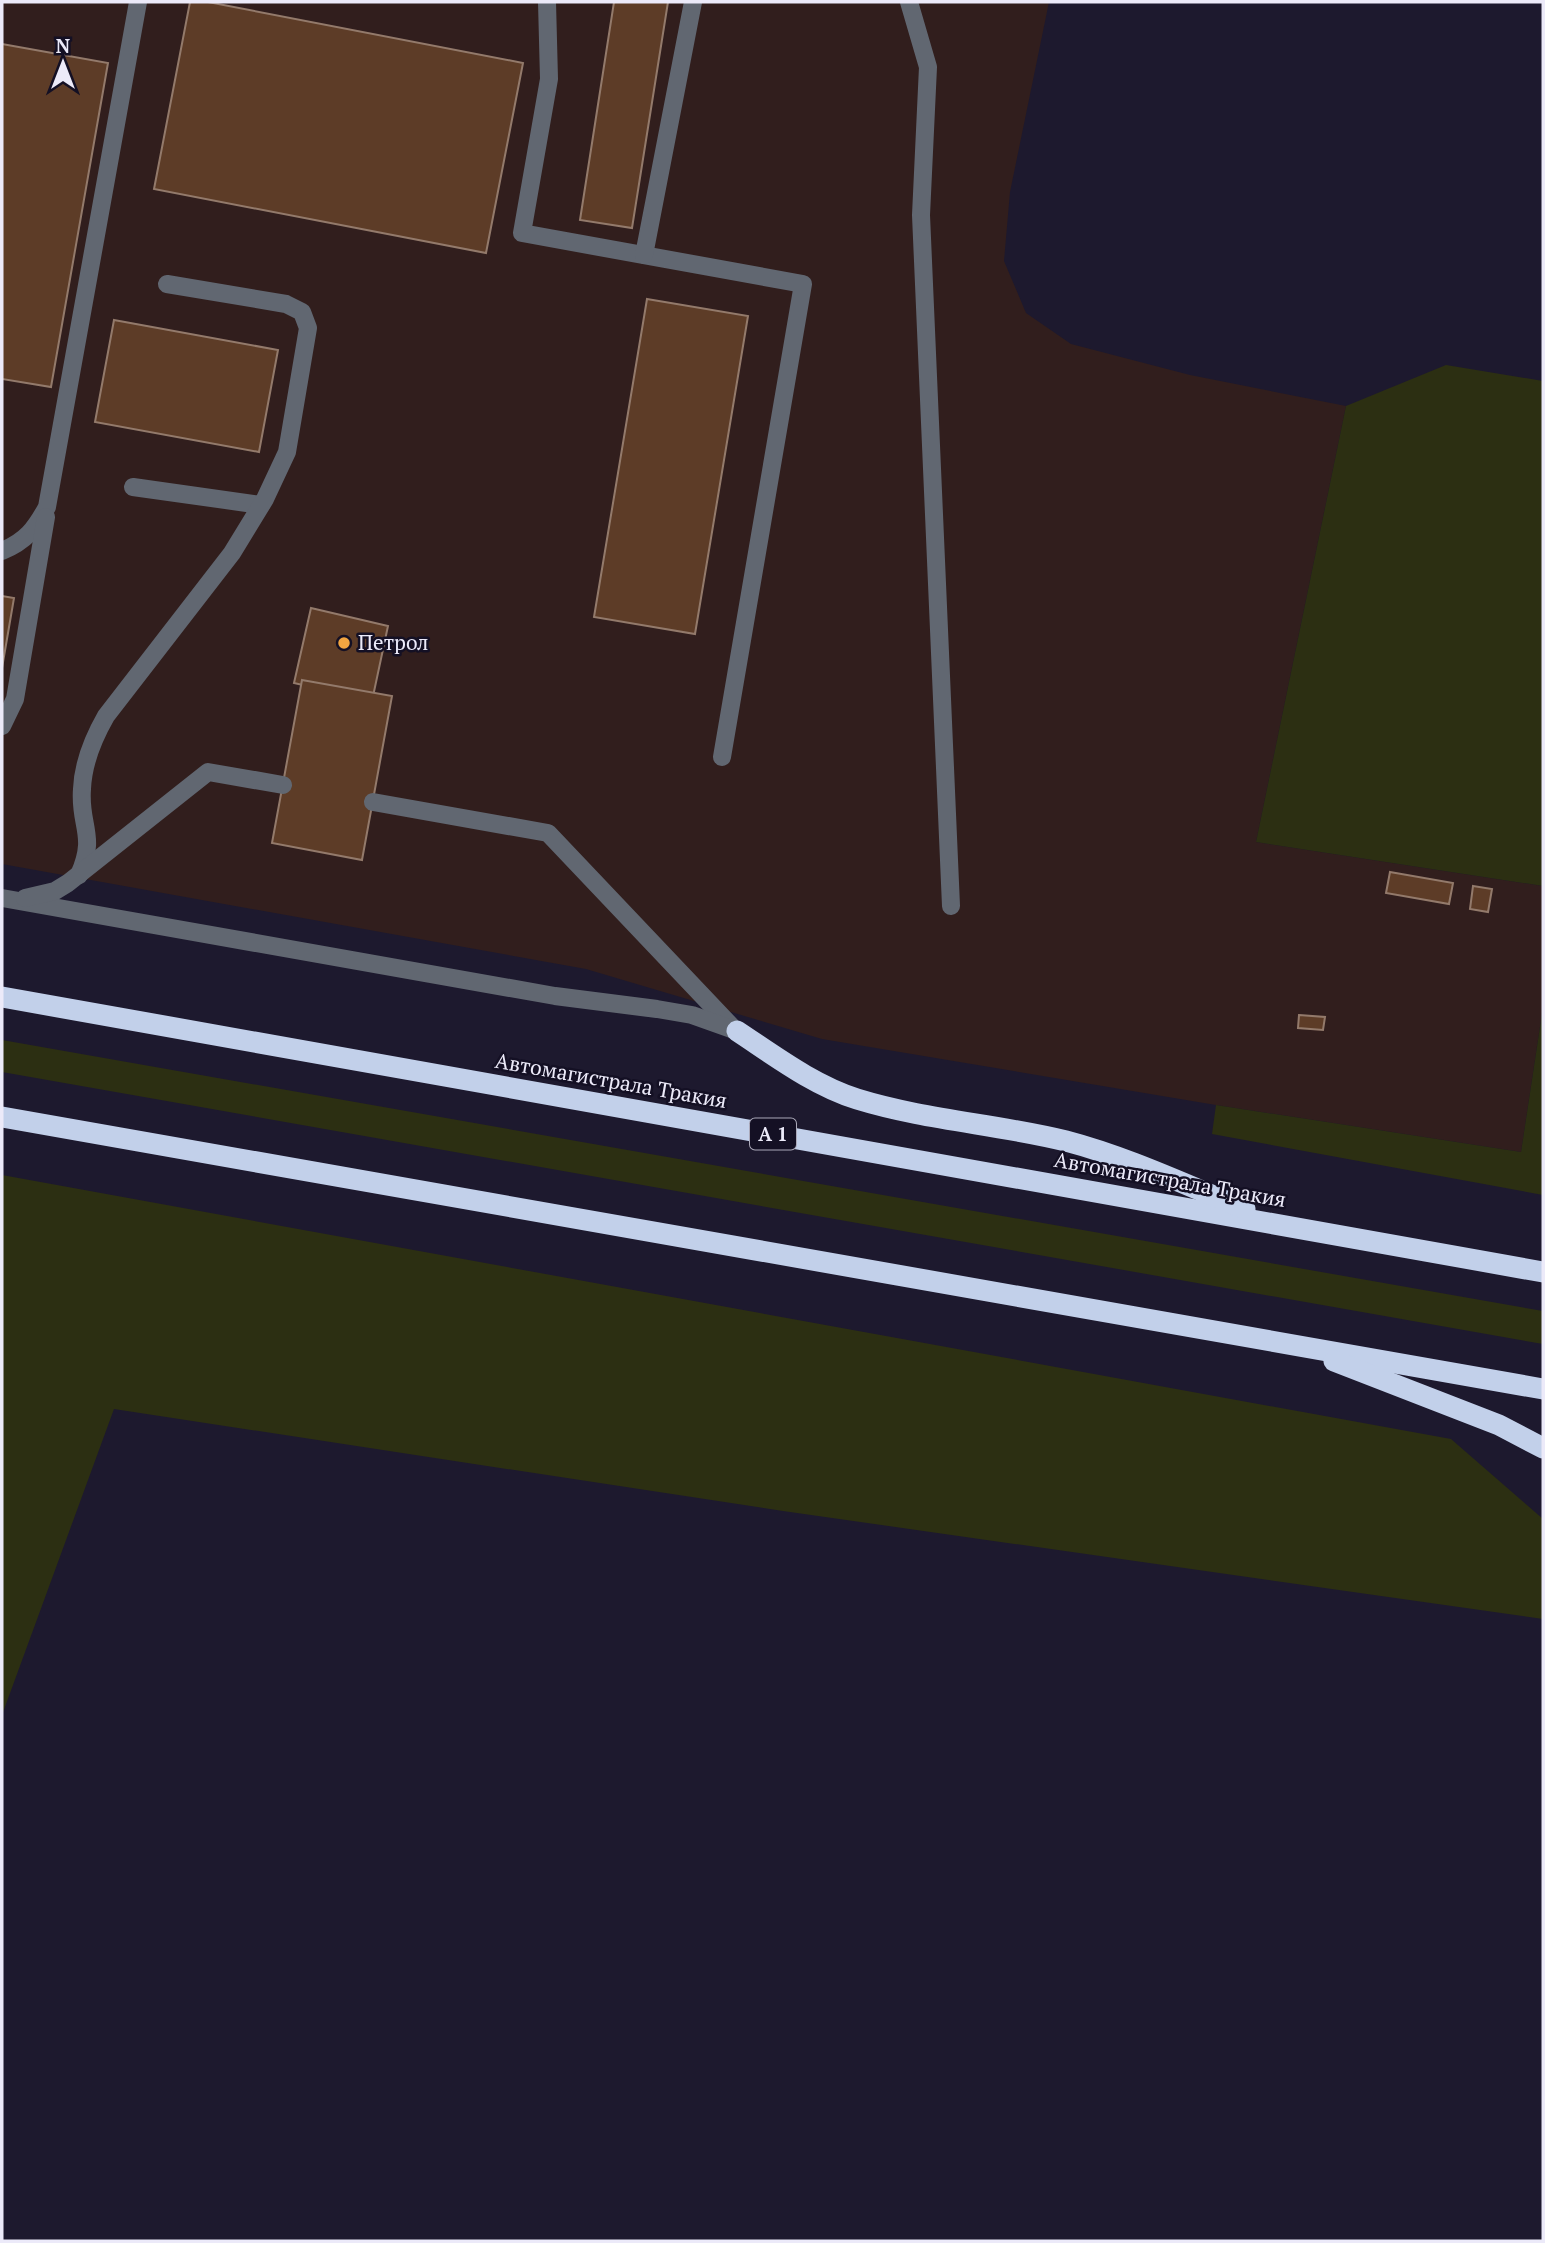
<svg xmlns="http://www.w3.org/2000/svg" width="1545" height="2243" font-family="'PT Serif',serif">
<style>
.industrial{fill:#311e1d}
.green{fill:#2c2f12}
.building{fill:#5d3c27;stroke:#937a6b;stroke-width:2}
.lines{fill:none;stroke-linecap:round;stroke-linejoin:round}
.lane{stroke:#616771;stroke-width:18}
.highway{stroke:#c2d0ea;stroke-width:21}
.poi-dot{fill:#f2a541;stroke:#141024;stroke-width:2.5}
.labels{text-anchor:middle;stroke-width:5;stroke-linejoin:round;paint-order:stroke}
.shield{fill:#141024;stroke:#aba9b9;stroke-width:2}
.shield-label{font-size:19px;font-weight:bold;fill:#eceaf9}
.poi-label{font-size:21px;fill:#eceaf9;stroke:#141024;text-anchor:start}
.street-label{font-size:21px;fill:#eceaf9;stroke:#141024}
</style>
<rect width="100%" height="100%" fill="#1d192e"/>
<path class="industrial" d="M2,2H1049L1010,192L1004,261L1026,313L1071,344L1190,375L1346,406L1256,842L1543,886V1007L1521,1152L1216,1105L822,1039L586,969L2,864Z"/>
<g class="green">
<path d="M1446,365L1543,381V886L1256,842L1346,406Z"/>
<path d="M1543,1007V1195L1212,1134L1216,1105L1521,1152Z"/>
<path d="M2,1040L1543,1311V1344L2,1072Z"/>
<path d="M2,1175L1451,1439L1543,1519V1619L783,1511L114,1409L2,1715Z"/>
</g>
<g class="building">
<path d="M190,2H208L523,63L486,253L154,189Z"/>
<path d="M614,2H668L632,228L580,220Z"/>
<path d="M2,44L108,63L51,387L2,379Z"/>
<path d="M647,299L748,316L695,634L594,617Z"/>
<path d="M114,320L278,350L259,452L95,422Z"/>
<path d="M2,596L14,598L2,668Z"/>
<path d="M311,608L388,626L372,701L294,683Z"/>
<path d="M302,680L392,696L362,860L272,843Z"/>
<path d="M1390,872L1453,883L1449,904L1386,893Z"/>
<path d="M1473,886L1492,889L1488,912L1470,909Z"/>
<path d="M1299,1015L1325,1017L1323,1030L1298,1028Z"/>
</g>
<g class="lines">
<g class="lane">
<path d="M547,2L549,79L522,233L803,284L722,757"/>
<path d="M909,2L928,67L921,215L951,906"/>
<path d="M644,255L693,2"/>
<path d="M133,487L261,505"/>
<path d="M2,551C26,541 35,529 47,507L138,2"/>
<path d="M2,726L15,699L46,517"/>
<path d="M373,802L548,833L734,1029"/>
<path d="M79,875C97,835 79,826 82,789C83,764 94,737 106,716L232,553L265,499L287,452L308,328L302,312L286,304L167,284"/>
<path d="M2,898L555,996L657,1009L692,1015L737,1031"/>
<path d="M25,898L55,891L68,883L208,772L283,785"/>
</g>
<g class="highway">
<path d="M2,997L1543,1272"/>
<path d="M737,1031C775,1056 813,1085 857,1099C925,1120 997,1124 1066,1141C1127,1157 1186,1185 1245,1209"/>
<path d="M2,1117L1543,1389"/>
<path d="M1334,1361L1499,1425L1543,1448"/>
</g>
</g>
<circle class="poi-dot" cx="344" cy="643" r="7"/>
<g class="labels">
<rect class="shield" x="750" y="1118.5" width="46" height="31" rx="5"/>
<g class="shield-label">
<text x="773" y="1141">A 1</text>
</g>
<g class="poi-label">
<text x="358" y="650">Петрол</text>
</g>
<g class="street-label">
<text transform="translate(611 1081) rotate(10)" y="7">Автомагистрала Тракия</text>
<text transform="translate(1170 1180) rotate(10)" y="7">Автомагистрала Тракия</text>
</g>
</g>
<rect width="1545" height="2243" fill="none" stroke="#eceaf9" stroke-width="7"/>
<g transform="translate(63 63)" stroke="#141024" stroke-width="5" paint-order="stroke">
<path d="M0-5L12 26L0 18L-12 26Z" fill="#eceaf9"/>
<text y="-10" font-size="19" font-weight="bold" text-anchor="middle" fill="#eceaf9">N</text>
</g>
</svg>
